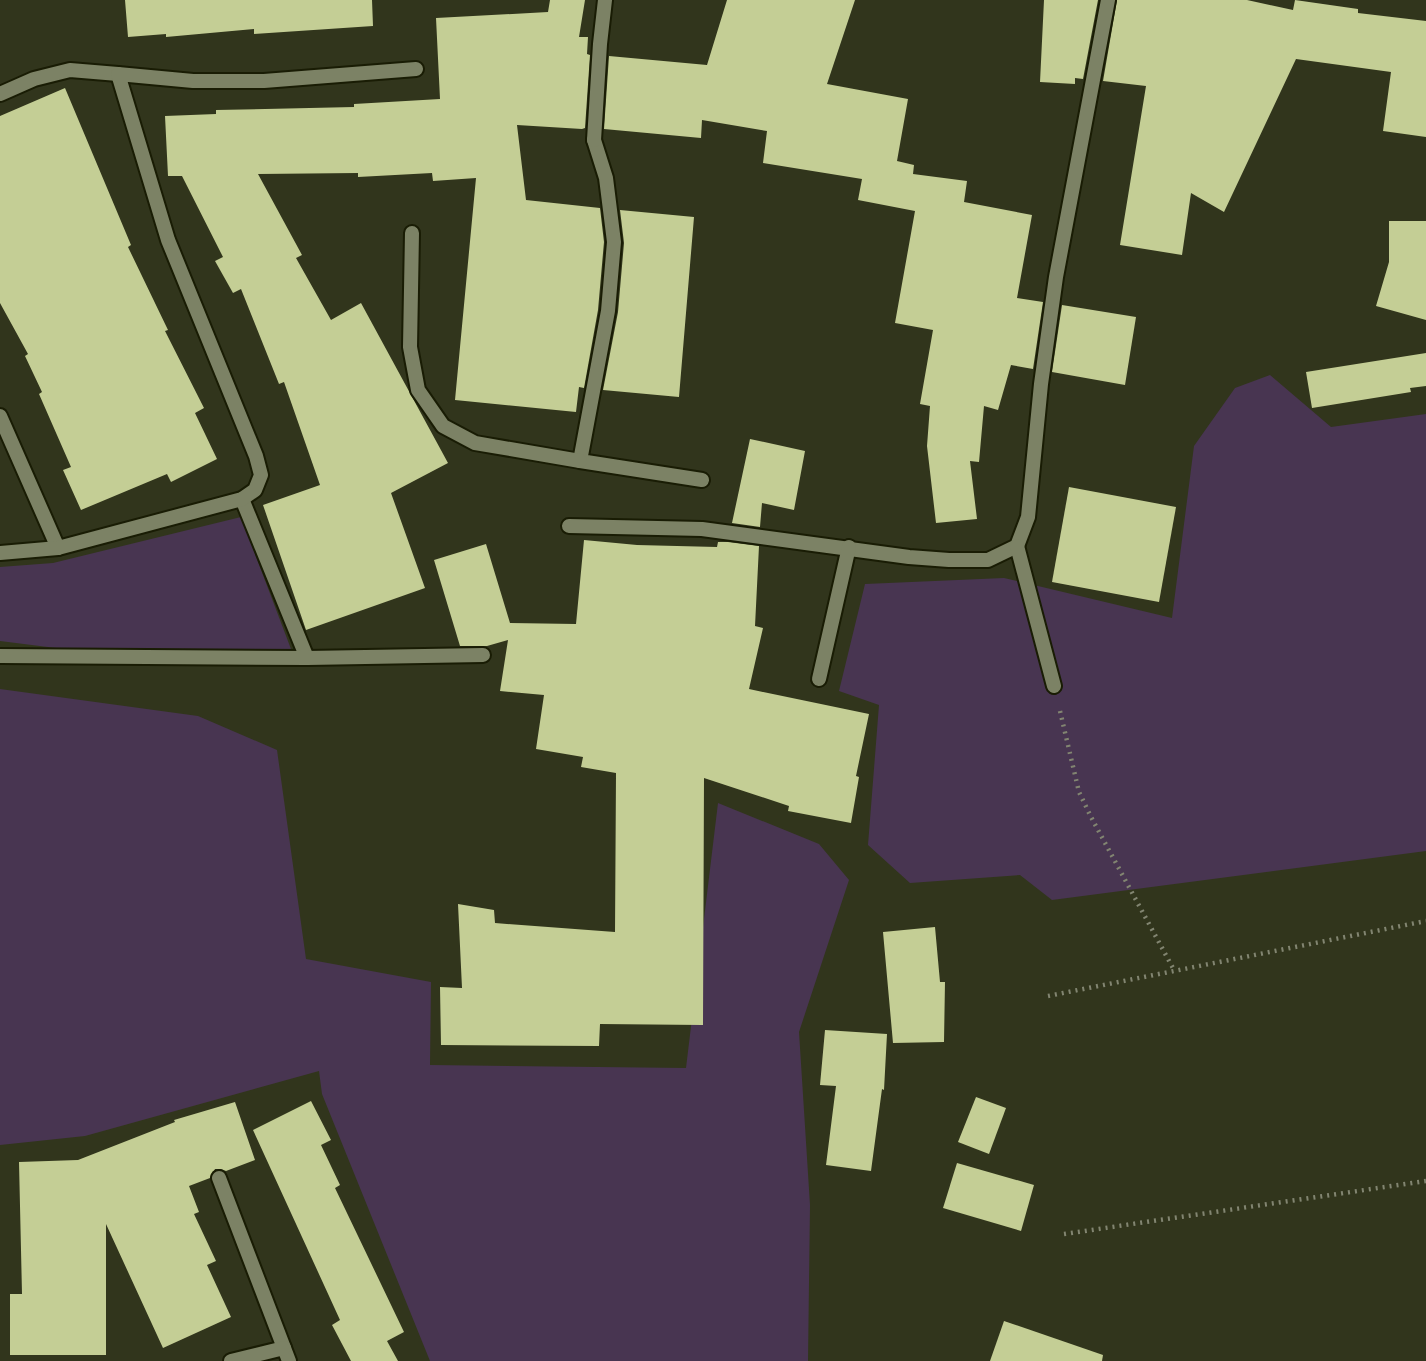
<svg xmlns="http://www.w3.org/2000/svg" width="1426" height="1361" font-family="'Playfair Display',serif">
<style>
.green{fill:#483551}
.building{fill:#c4ce95}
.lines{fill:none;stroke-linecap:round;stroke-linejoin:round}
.lane-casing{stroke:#191c04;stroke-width:18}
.street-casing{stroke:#191c04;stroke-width:18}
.path{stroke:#828571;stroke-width:4.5;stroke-dasharray:2 5;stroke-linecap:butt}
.lane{stroke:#7c8265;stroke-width:14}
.street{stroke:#7c8265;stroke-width:14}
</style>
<rect width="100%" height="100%" fill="#31351c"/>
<g class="green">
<path d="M1270,375L1331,427L1426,414V851L1052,900L1020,875L910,883L868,845L879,705L839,691L865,584L1004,578L1172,618L1194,446L1235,388Z"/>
<path d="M241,517L294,657L167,662L0,641V567L53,563Z"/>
<path d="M0,689L198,716L277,750L306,959L431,982L430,1065L686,1068L718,803L819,844L849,880L799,1032L810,1205L808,1361H430L322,1094L319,1071L85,1136L0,1145Z"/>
</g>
<g class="building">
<path d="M125,0H372L373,26L254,34V29L166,37V34L128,37Z"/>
<path d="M550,0H585L579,37H588L587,54L590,55L585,128L582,129L517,125L526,200L600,208L604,242L598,310L584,388L579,387L576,412L455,400L476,178L433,181L432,173L358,177V173L258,174L302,255L296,258L331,320L361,303L448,463L391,493L425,588L306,630L263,505L320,485L284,382L279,384L241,289L233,293L215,261L223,257L182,176H168L165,116L216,114V110L354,107V104L440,99L436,18L548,12Z"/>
<path d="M727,0H855L827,84L908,99L897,161L914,165L913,174L967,181L964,202L1032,215L1017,298L1043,302L1033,369L1011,365L998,410L984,406L979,462L970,461L977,519L936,523L927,446L930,406L920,404L933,330L895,323L915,211L858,200L862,179L763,163L767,131L702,120L701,138L604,129L609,56L707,65Z"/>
<path d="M1044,0H1098L1083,79L1075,78V84L1040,82Z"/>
<path d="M1117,0H1247L1293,10L1295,0L1358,9V13L1426,21V137L1383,131L1391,72L1296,59L1224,212L1191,193L1182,255L1120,245L1146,86L1103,81Z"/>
<path d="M65,88L131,245L128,247L168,330L165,331L204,408L195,413L217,459L171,482L167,474L81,510L63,470L71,467L39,394L42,392L25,356L28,354L0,303V116Z"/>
<path d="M620,210L694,217L679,397L603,390L618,312L624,243Z"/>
<path d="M1389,221H1426V320L1376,306L1389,262Z"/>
<path d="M1062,305L1136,317L1125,385L1052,372Z"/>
<path d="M1426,353V386L1410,388L1411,392L1312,408L1306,372Z"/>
<path d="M750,439L805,451L794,510L762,503L760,527L732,523Z"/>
<path d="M1069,487L1176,507L1159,602L1052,582Z"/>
<path d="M584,540L637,545L717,547L718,542H728L759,546L755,626L763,628L749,689L869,714L856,776L859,777L851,823L788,811L789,806L704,778L703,1025L600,1024L599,1046L441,1045L440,987L462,988L458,904L494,910L495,923L615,932L616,773L581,767L583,757L536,749L544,695L500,691L508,640L487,646H460L434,560L486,544L510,623L576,624Z"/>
<path d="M935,927L940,982H945L944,1042L893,1043L883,932Z"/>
<path d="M825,1030L887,1034L884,1090L882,1089L871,1171L826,1165L836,1086L820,1085Z"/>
<path d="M976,1097L1006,1108L989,1154L958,1142Z"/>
<path d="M311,1101L331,1140L321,1145L340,1185L335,1188L404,1332L387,1341L398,1361H351L332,1325L340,1320L253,1130Z"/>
<path d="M235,1102L255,1160L226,1171L221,1169H215L210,1178L189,1186L199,1212L194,1214L216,1261L207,1265L231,1317L163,1348L106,1224V1355H10V1294H22L19,1162L78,1160L175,1122L174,1120Z"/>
<path d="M957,1163L1034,1185L1021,1231L943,1208Z"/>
<path d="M1004,1321L1103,1355L1102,1361H990Z"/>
</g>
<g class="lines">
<defs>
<g id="lane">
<path d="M594,140L606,178L614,242L608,311L580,461L702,480"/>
<path d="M412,233L410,347L418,390L443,426L475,443L580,461"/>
</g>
<g id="street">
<path d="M0,94L34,79L70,70L118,74"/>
<path d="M594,140L600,44L605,0"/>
<path d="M0,416L58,548"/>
<path d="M242,499L307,658"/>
<path d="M569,526L702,529L909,557L949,560H988L1017,546L1028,517L1041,384L1056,277L1108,0"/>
<path d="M1017,546L1054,686"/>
<path d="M0,553L58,548L242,499L255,490L261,475L256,456L168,240L118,74L193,81H264L416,69"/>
<path d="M0,656L307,658L483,655"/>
<path d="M819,679L849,547"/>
<path d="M219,1178L289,1361"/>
<path d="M231,1361L284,1348"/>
</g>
</defs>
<use href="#lane" class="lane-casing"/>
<use href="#street" class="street-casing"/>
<g class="path">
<path d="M1060,711L1079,792L1091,817L1174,970"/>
<path d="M1048,996L1426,921"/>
<path d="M1064,1234L1426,1181"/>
</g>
<use href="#lane" class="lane"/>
<use href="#street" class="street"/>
</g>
</svg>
